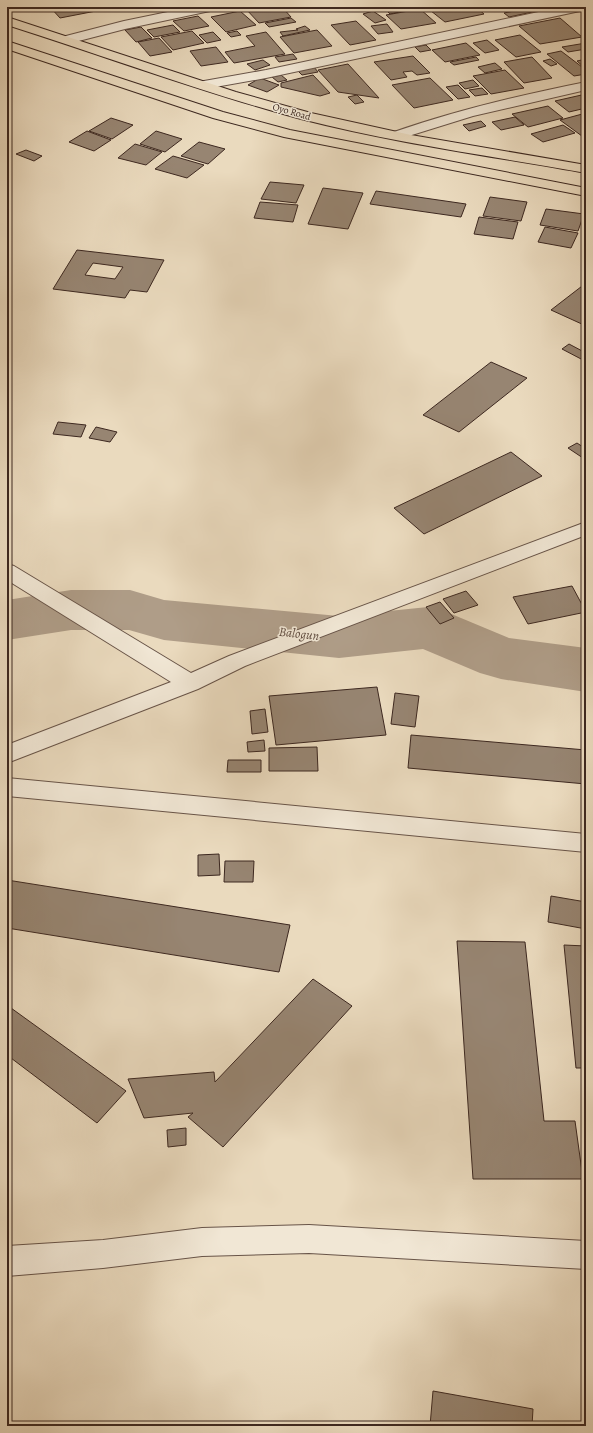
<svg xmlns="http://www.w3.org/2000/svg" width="593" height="1433" font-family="Alegreya,serif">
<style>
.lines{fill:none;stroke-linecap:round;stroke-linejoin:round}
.river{fill:#af9d88;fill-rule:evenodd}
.building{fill:#978572;stroke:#3d2820;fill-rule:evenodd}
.street-casing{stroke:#685448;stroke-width:2}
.primary-casing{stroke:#3d2820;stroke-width:2}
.street{fill:#f1e7d5;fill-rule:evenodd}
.primary{fill:#eadabe;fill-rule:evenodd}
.labels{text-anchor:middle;stroke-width:3;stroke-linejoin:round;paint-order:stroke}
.far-street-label{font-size:10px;fill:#3d2820;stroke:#f1e7d5}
.water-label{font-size:13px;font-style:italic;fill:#5f4b3f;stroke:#f1e7d5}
</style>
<rect width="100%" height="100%" fill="#eadabe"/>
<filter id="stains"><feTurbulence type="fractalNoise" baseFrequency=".005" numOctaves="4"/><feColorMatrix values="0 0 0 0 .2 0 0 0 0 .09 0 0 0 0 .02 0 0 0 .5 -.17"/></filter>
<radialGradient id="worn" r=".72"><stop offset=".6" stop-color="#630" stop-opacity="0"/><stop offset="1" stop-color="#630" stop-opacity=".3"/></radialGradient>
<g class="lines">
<path class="river" d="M71,590H130L164,600L339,616L428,607L449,613L509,638L586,648V692L501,679L480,673L423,649L339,658L164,640L129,630H71L7,640V600Z"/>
</g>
<g class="building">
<path d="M50,7H92L96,11L60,18Z"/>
<path d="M252,7H282L291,17L259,23L245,8Z"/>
<path d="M405,7H413L415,9L390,14L386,10Z"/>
<path d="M426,7H476L484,14L445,22Z"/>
<path d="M535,7L542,10L509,17L504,13Z"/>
<path d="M420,9L436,23L401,29L386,15Z"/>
<path d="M240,11L256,25L226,32L211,17Z"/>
<path d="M373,11L386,20L375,23L363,14Z"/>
<path d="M198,16L209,26L184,31L173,21Z"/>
<path d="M291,18L296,22L269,27L265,23Z"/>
<path d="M560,18L582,37L540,44L519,26Z"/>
<path d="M356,21L376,40L350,45L331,25Z"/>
<path d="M387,24L393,32L378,34L371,26Z"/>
<path d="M173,25L180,32L154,37L147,30Z"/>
<path d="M305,26L310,30L283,36L280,32L298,30L296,29Z"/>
<path d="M141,27L152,38L136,42L125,30Z"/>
<path d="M317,30L332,46L294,53L280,37Z"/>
<path d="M192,31L204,43L173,50L161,37Z"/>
<path d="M237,31L241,35L231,37L227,33Z"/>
<path d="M213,32L221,40L207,43L199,35Z"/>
<path d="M266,32L285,54L234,63L225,52L255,46L246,36Z"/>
<path d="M520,35L541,52L516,57L495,40Z"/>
<path d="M159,38L172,52L150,56L138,42Z"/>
<path d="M487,40L499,50L485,53L473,43Z"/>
<path d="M466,43L480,55L445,62L432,50Z"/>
<path d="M586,43V49L568,52L562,47Z"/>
<path d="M426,45L431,50L420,52L415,47Z"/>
<path d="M216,47L228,62L201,66L190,51Z"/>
<path d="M561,51L586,70V74L574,76L547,54Z"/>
<path d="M293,54L297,59L279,62L275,57Z"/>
<path d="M413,56L430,73L417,75L412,71L403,72L407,77L391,80L374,62Z"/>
<path d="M476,57L479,60L454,65L450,62Z"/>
<path d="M532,57L552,78L524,83L504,62Z"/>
<path d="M550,59L557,64L551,66L543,61Z"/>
<path d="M586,59V69L577,61Z"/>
<path d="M263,60L270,65L255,70L247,64Z"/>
<path d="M495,63L502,69L485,73L478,67Z"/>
<path d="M348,64L379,98L338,92L318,70Z"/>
<path d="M314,67L318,72L302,75L297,70Z"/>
<path d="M505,70L524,88L491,94L473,76Z"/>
<path d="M281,75L287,80L278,82L272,77Z"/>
<path d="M313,75L330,93L320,96L281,87V83Z"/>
<path d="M260,78L279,85L267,92L248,85Z"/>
<path d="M430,78L453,100L414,108L392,85Z"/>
<path d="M473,80L479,86L465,89L459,83Z"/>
<path d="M458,85L470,97L458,99L446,87Z"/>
<path d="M482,88L488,94L475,96L469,90Z"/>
<path d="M586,94V108L569,112L555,101Z"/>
<path d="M357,95L364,102L355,104L348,97Z"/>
<path d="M548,106L563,118L528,127L512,114Z"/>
<path d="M586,113V139L560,120Z"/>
<path d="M515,117L524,125L501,130L492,122Z"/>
<path d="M111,118L133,125L112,139L89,131Z"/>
<path d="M481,121L486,126L469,131L463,125Z"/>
<path d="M563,125L575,133L543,142L531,134Z"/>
<path d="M87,131L111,140L94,151L69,142Z"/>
<path d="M156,131L182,139L165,152L140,144Z"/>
<path d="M199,142L225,149L208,164L181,156Z"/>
<path d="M135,144L162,152L146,165L118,158Z"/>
<path d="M26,150L42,156L34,161L16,154Z"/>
<path d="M173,156L204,165L187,178L155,169Z"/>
<path d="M270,182L304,185L296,203L261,199Z"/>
<path d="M323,188L363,193L348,229L308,224Z"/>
<path d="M376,191L466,204L461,217L370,204Z"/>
<path d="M490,197L527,202L521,221L483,216Z"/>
<path d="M260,202L298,205L293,222L254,218Z"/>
<path d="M546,209L584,214L578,231L540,225Z"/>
<path d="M479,217L518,222L513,239L474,234Z"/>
<path d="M545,227L578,233L571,248L538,242Z"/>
<path d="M77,250L164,260L147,292L130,290L125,298L53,289ZM93,263L123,267L115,279L85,275Z"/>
<path d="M586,283V324L584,325L551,310Z"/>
<path d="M569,344L586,353V359L583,360L562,349Z"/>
<path d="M491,362L527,378L459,432L423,415Z"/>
<path d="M58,422L86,425L81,437L53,434Z"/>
<path d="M96,427L117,432L110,442L89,438Z"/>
<path d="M577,443L586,449V460L568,448Z"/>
<path d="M511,452L542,476L424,534L394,508Z"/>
<path d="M572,586L586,612L528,624L513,597Z"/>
<path d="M466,591L478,605L454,613L443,599Z"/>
<path d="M440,602L454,618L440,624L426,607Z"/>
<path d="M377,687L386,735L276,745L269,696Z"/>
<path d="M395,693L419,696L415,727L391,724Z"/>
<path d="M265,709L268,732L252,734L250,711Z"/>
<path d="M411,735L586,750V784L408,768Z"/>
<path d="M264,740L265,751L248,752L247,742Z"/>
<path d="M317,747L318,771H269V748Z"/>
<path d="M228,760H261V772H227Z"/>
<path d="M219,854L220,875L198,876V855Z"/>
<path d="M225,861H254L253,882H224Z"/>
<path d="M7,880L290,925L279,972L7,928Z"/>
<path d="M551,896L586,902V929L548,922Z"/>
<path d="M457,941L525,942L544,1121H575L583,1179H473Z"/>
<path d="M564,945L586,946V1068H576Z"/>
<path d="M313,979L352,1006L223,1147L188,1117L193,1113L144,1118L128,1079L214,1072L215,1082Z"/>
<path d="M11,1008L126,1091L97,1123L7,1055V1012Z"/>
<path d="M186,1128V1145L168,1147L167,1130Z"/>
<path d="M433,1391L533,1409L532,1426H430Z"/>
</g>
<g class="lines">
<defs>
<g id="street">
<path d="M192,7H216L210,11L125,29L67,44L61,40L62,37L124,21Z"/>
<path d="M562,7H586L580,11L266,78L204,89L199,88L197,85L199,82L204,81L266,70Z"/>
<path d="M586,82V90L473,116L399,139L394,138L392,135L394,132C457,110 521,95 586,82Z"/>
<path d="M586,522V535L245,666L198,689L7,763V745L171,682L7,580V564L14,566L191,673L229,656Z"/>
<path d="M7,778L586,834V852L7,796Z"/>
<path d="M309,1225L586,1241V1269L309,1253L202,1256L103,1268L7,1276V1246L103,1240L202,1228Z"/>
</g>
<g id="primary">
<path d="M7,17L236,92L311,113L411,135L586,165V173C491,156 395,143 301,119C201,92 105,56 7,25Z"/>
<path d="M7,41L223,112L290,130L586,188V196L284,137L213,118L7,49Z"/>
</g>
</defs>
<use href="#street" class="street-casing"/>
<use href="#primary" class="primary-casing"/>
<use href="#street" class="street"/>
<use href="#primary" class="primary"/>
</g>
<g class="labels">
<g class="far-street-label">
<text transform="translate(292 111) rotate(16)" y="4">Oyo Road</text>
</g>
<g class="water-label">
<text transform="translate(299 633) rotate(6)" y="5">Balogun</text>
</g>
</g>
<rect width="593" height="1433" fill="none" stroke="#eadabe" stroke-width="24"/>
<rect x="8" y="8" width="577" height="1417" fill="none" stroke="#3d2820" stroke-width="2"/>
<rect x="12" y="12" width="569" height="1409" fill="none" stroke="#3d2820"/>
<rect width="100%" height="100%" filter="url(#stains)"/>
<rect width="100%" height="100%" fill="url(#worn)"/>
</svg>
